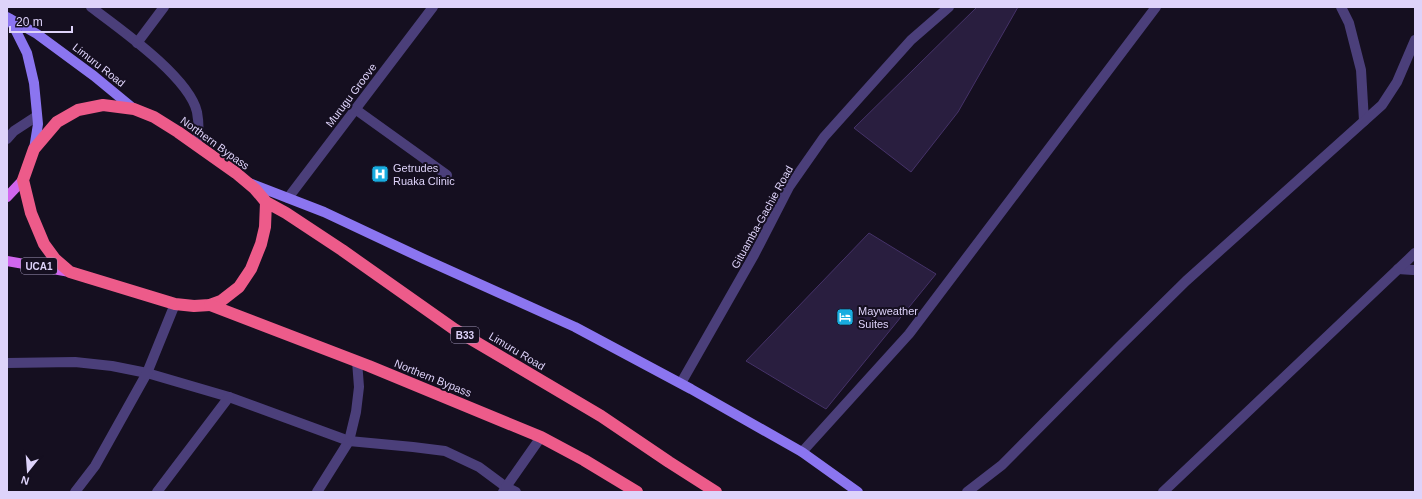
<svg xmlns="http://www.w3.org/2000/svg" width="1422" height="499" font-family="Arial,sans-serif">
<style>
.building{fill:#291e3f;stroke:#453268}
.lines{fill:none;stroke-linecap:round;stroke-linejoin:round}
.lane{stroke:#4b3f7a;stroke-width:10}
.street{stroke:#4b3f7a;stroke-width:10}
.secondary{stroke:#8b75f0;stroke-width:10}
.primary{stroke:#d166ee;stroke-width:10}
.highway{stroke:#ed5b8a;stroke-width:12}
.labels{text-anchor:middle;stroke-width:4;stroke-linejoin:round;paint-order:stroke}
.shield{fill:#150f20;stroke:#a298b9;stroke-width:1}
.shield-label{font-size:10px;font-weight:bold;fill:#ded3fa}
.street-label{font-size:11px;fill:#ded3fa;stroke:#150f20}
.poi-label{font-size:11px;fill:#ded3fa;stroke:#150f20;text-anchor:start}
</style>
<rect width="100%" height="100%" fill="#150f20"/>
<g class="building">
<path d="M977,7H1018L958,112L911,172L854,128Z"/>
<path d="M869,233L936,274L826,409L746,361Z"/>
</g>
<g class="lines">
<path class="lane" d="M7,139L14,131L37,116"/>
<g class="street">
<path d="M91,7C120,29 189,77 197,112C199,123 199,134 197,145"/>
<path d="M1341,7L1349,23L1361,70L1364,121"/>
<path d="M137,43L164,7"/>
<path d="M355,109L447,175"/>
<path d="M288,198L433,7"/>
<path d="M1398,269L1413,270H1415"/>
<path d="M7,363L75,362L112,366L147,373L229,397L349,441L413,447L445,451L479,467L506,487L503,492"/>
<path d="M681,383L754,255L789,187L824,137L911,40L949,7"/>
<path d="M802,452L909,334L1156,7"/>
<path d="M75,492L95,466L147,373L175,304"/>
<path d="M157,492L229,397"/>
<path d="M317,492L349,441L356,412L359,387L357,361"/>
<path d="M516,492L506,487L541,437"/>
<path d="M967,492L1002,465L1119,347L1186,281L1382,105L1397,82L1415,40"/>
<path d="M1163,492L1415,253"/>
</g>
<g class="secondary">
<path d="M7,17L37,34L94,76L134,109"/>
<path d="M10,19L27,53L34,83L38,124L34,149"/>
<path d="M249,183L324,212L424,259L575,327L691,389L802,452L858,492"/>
</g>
<g class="primary">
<path d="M7,197L23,180"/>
<path d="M7,261L70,272"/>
</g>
<g class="highway">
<path d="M266,202L265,227L261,244L251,269L239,287L221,301L210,305L194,306L175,304L70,272L55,259L44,244L31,213L23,180L34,149L57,122L78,110L103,105L134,109L154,117L178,132L236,173L255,189L266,202L286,213L342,250L454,329L601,416L669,462L716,492"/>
<path d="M210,305L369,366L541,437L584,460L637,492"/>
</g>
</g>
<defs>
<symbol id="hospital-square" viewBox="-11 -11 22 22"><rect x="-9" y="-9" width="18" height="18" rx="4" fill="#19ade0" stroke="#150f20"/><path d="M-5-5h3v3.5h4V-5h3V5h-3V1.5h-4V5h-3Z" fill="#fff"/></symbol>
<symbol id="hotel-square" viewBox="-11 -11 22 22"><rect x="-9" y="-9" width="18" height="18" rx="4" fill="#19ade0" stroke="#150f20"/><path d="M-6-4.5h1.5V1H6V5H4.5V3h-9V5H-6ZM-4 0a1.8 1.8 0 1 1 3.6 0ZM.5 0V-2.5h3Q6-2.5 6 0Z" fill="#fff"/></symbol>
</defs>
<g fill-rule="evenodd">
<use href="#hospital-square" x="370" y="164" width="20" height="20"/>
<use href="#hotel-square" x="835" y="307" width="20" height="20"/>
</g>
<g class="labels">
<g class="shield">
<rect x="21" y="258" width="36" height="16" rx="3"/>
<rect x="451" y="327" width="28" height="16" rx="3"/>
</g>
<g class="shield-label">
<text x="39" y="270">UCA1</text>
<text x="465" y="339">B33</text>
</g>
<g class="street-label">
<text transform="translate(99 65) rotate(38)" y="4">Limuru Road</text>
<text transform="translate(351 95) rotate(-53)" y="4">Murugu Groove</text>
<text transform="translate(215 143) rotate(36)" y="4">Northern Bypass</text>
<text transform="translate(762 217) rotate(-61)" y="4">Gituamba-Gachie Road</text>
<text transform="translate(517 351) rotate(31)" y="4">Limuru Road</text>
<text transform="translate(433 378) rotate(22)" y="4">Northern Bypass</text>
</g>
<g class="poi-label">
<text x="393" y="172">Getrudes<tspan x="393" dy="13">Ruaka Clinic</tspan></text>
<text x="858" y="315">Mayweather<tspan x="858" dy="13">Suites</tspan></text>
</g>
</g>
<rect width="1422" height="499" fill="none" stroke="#ded3fa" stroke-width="16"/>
<g transform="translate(28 471) rotate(197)" stroke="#150f20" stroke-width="3" paint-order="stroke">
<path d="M0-3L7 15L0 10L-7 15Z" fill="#ded3fa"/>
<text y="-6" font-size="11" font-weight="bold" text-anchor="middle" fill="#ded3fa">N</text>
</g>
<path d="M10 26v6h62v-6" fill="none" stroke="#ded3fa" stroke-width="2"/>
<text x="16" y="26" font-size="12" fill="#ded3fa" stroke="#150f20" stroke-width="3" paint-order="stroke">20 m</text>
</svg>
